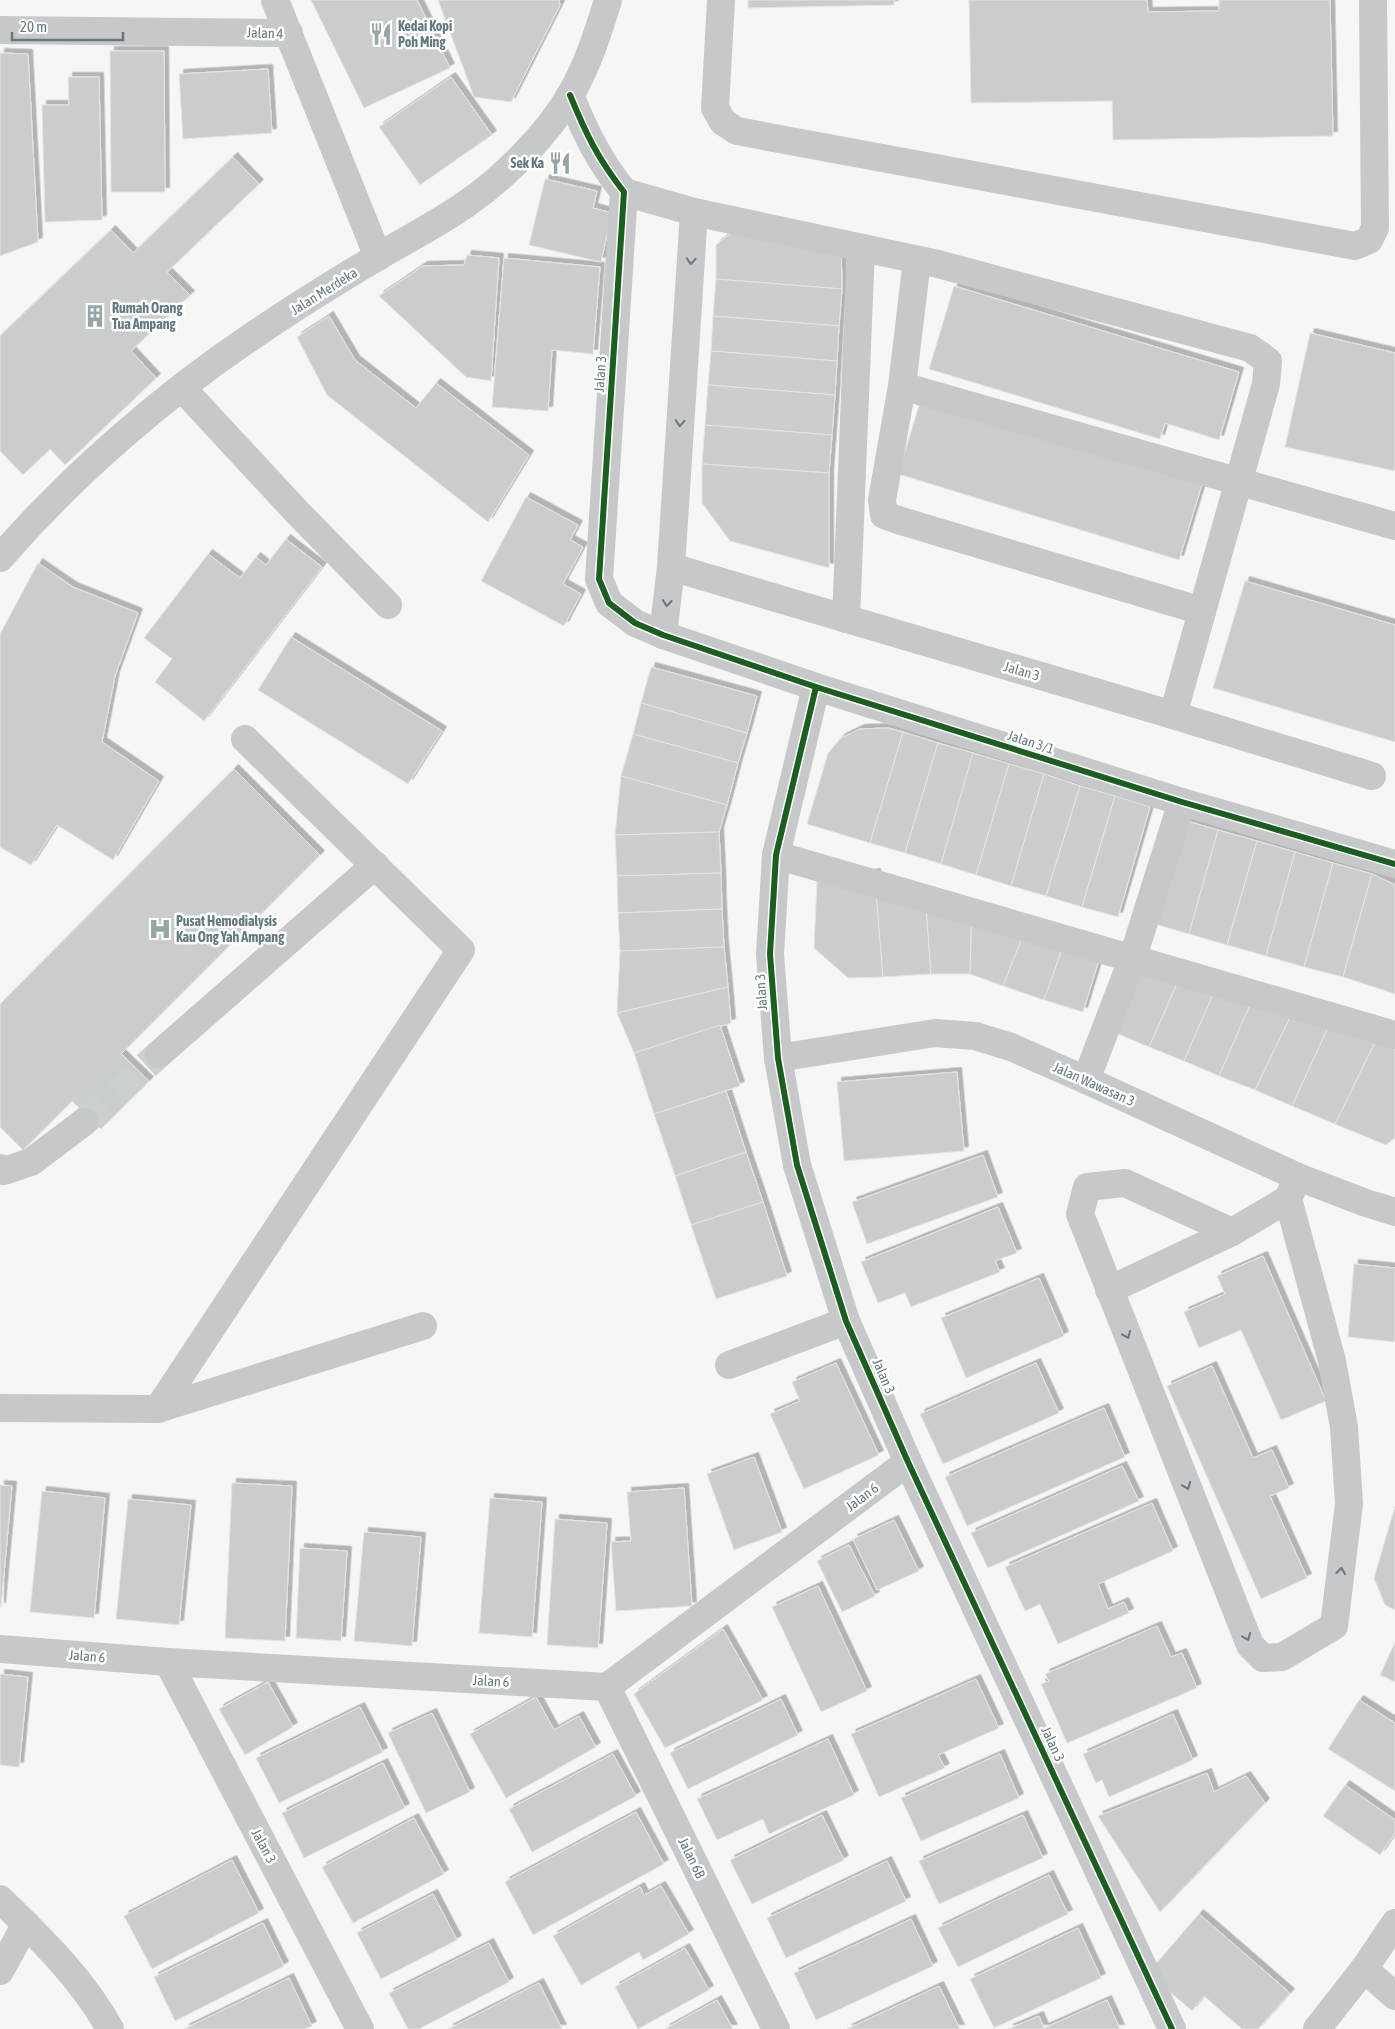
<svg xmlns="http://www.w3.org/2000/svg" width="1395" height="2029" font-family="'Asap Condensed',sans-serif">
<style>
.building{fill:#cbcdcd;stroke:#e5e5e4;filter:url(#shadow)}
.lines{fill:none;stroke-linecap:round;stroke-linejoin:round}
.minor-tunnel{stroke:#cad0d1;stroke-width:28;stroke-dasharray:28 14;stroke-linecap:butt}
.minor{stroke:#c6c8c9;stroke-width:28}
.cycleway-casing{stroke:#fff;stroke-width:9}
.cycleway{stroke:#1b5e20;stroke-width:6}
.oneway{stroke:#63797e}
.labels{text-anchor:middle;stroke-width:5;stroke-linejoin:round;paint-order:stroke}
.poi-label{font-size:14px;font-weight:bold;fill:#63797e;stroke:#fff;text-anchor:start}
.street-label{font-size:14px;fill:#63797e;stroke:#fff}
</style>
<defs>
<filter id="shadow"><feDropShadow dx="4.5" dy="-4.5" stdDeviation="0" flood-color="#0004"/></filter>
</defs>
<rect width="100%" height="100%" fill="#f6f6f5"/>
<g class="building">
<path d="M311,0H417L450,68L364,108Z"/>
<path d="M438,0H559L560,5L511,102L474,97Z"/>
<path d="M748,0H894V5L748,8Z"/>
<path d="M969,0H1147L1148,12L1219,11V0H1330L1333,136L1113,140L1112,101L971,103Z"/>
<path d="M110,51H164L165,192H111Z"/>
<path d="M0,53L28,54L38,242L0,256Z"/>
<path d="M268,69L272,133L183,139L179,74Z"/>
<path d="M68,77H99L102,220L45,222L42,105H69Z"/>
<path d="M451,77L492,135L420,185L379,127Z"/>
<path d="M233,157L259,184L167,272L190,295L131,351L156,378L65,465L50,449L23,475L0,451V336L111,230L133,253Z"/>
<path d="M545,179L597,191L593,208L612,213L601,262L529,245Z"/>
<path d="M747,220L841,243L842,289L716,279V245Z"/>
<path d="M467,255L499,258L491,381L466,377L379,296L423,266L464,265Z"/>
<path d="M504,258L600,267L593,354L552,350L548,411L492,407Z"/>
<path d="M716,279L842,289L839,326L713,316Z"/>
<path d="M954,286L1239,372L1219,440L1165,423L1160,439L929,369Z"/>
<path d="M329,316L355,360L416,408L436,383L529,455L488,522L327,395L297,337Z"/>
<path d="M713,316L839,326L837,361L711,351Z"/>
<path d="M1310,333L1395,353V471L1285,447Z"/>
<path d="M711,351L837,361L835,395L708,385Z"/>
<path d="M708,385L835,395L832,435L705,425Z"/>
<path d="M922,396L1203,481L1179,560L898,474Z"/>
<path d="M705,425L832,435L829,473L702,464Z"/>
<path d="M702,464L829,473V568L730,541L702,503Z"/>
<path d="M526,497L578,525L570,540L583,547L563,584L581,594L564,626L481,581Z"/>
<path d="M286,539L322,567L204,721L155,682L172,659L144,638L208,554L240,578L256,557L266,565Z"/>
<path d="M38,563L73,587L138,613L115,676L102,742L159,781L113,860L57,825L31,865L0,847V634Z"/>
<path d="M1245,581L1395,625V742L1213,688Z"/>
<path d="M291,637L442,731L408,784L258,690Z"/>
<path d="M651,667L757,696L747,733L641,703Z"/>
<path d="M641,703L747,733L738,763L633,734Z"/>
<path d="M888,728L903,732L870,843L807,824L828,753L841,738L860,729Z"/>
<path d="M903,732L938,743L905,853L870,843Z"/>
<path d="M633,734L738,763L727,805L621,776Z"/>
<path d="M938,743L973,753L941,864L905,853Z"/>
<path d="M973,753L1009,764L976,875L941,864Z"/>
<path d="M1009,764L1044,774L1011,886L976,875Z"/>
<path d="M234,769L320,855L121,1054L149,1081L101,1129L72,1101L23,1150L0,1127V1004Z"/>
<path d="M1044,774L1080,786L1046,896L1011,886Z"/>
<path d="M621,776L727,805L719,832L615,835Z"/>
<path d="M1080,786L1115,796L1082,907L1046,896Z"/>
<path d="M1115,796L1150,807L1118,917L1082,907Z"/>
<path d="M1180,819L1218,830L1189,934L1151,923Z"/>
<path d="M1218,830L1257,841L1227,945L1189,934Z"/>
<path d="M719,832L721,873L617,876L615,835Z"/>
<path d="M1257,841L1295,852L1266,956L1227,945Z"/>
<path d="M1295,852L1333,863L1304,967L1266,956Z"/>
<path d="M1333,863L1372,874L1343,977L1304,967Z"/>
<path d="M721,873L722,909L618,913L617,876Z"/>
<path d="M876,873L883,977L848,978L814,948L817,881Z"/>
<path d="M1372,874L1395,885V994L1343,977Z"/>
<path d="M876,893L926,905L931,974L883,977Z"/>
<path d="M926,905H972L970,974H931Z"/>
<path d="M972,905L1028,923L1003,986L970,974Z"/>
<path d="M722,909L724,947L620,951L618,913Z"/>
<path d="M1028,923L1067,935L1044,1000L1003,986Z"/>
<path d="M1067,935L1103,947L1083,1012L1044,1000Z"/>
<path d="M724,947L728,987L617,1013L620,951Z"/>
<path d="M1141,955L1184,968L1149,1047L1109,1030Z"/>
<path d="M1184,968L1220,978L1184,1061L1149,1047Z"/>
<path d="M1220,978L1257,989L1219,1076L1184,1061Z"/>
<path d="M728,987L731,1023L634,1053L617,1013Z"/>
<path d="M1257,989L1298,1001L1255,1090L1219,1076Z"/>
<path d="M1298,1001L1335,1012L1292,1106L1255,1090Z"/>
<path d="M1335,1012L1383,1026L1335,1124L1292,1106Z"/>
<path d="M720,1025L740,1086L654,1114L634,1053Z"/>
<path d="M1383,1026L1395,1030V1138L1386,1145L1335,1124Z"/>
<path d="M957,1072L964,1151L844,1161L837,1082Z"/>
<path d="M726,1091L746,1152L675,1176L654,1114Z"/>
<path d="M746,1152L763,1202L691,1225L675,1176Z"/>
<path d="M983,1155L998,1197L867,1244L852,1202Z"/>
<path d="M763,1202L787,1276L716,1299L691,1225Z"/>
<path d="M998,1207L1017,1253L995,1261L1000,1272L911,1307L905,1293L878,1303L861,1262Z"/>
<path d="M1263,1256L1326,1401L1281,1420L1241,1330L1199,1348L1184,1312L1225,1294L1217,1276Z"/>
<path d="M1354,1264L1395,1268V1342L1348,1337Z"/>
<path d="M1039,1278L1064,1336L966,1378L941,1318Z"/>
<path d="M836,1363L879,1455L804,1489L770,1414L800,1401L792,1382Z"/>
<path d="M1036,1363L1059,1413L943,1464L920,1414Z"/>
<path d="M1212,1366L1253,1458L1272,1450L1289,1488L1270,1496L1307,1578L1261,1599L1167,1386Z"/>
<path d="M1104,1408L1125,1457L967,1526L945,1477Z"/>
<path d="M754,1457L782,1532L734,1550L707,1474Z"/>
<path d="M1122,1466L1139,1501L988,1568L971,1533Z"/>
<path d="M232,1483L292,1486L285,1641L225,1638Z"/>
<path d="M0,1485L12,1486L1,1607H0Z"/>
<path d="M684,1488L692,1606L616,1611L611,1542L631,1541L627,1492Z"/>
<path d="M42,1491L105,1498L94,1618L30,1612Z"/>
<path d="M490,1498L542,1502L532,1637L479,1633Z"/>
<path d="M128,1499L191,1505L179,1625L116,1619Z"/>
<path d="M1152,1503L1173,1551L1098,1584L1108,1609L1124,1602L1129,1613L1058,1644L1040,1604L1025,1611L1005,1567Z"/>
<path d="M1395,1506V1610L1385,1605L1374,1578Z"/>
<path d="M555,1519L607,1523L598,1648L547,1645Z"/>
<path d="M894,1520L919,1571L877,1590L853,1539Z"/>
<path d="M364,1532L421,1537L412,1646L354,1641Z"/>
<path d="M849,1545L875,1596L842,1612L817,1561Z"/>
<path d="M300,1548L347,1551L341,1641L296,1638Z"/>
<path d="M818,1586L867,1691L821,1712L772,1607Z"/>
<path d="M1157,1626L1171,1657L1182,1653L1197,1688L1067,1743L1041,1684L1049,1681L1045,1674Z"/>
<path d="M723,1629L763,1700L665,1748L634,1694Z"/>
<path d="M1395,1642V1682L1380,1675Z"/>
<path d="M0,1674L28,1677L19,1767L0,1765Z"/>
<path d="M976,1679L999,1728L938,1755L945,1768L879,1797L851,1734Z"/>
<path d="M268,1682L293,1727L245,1755L219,1709Z"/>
<path d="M536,1697L554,1730L579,1716L596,1747L506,1798L470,1734Z"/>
<path d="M781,1699L798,1735L688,1789L670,1753Z"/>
<path d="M1359,1700L1395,1723V1791L1328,1749Z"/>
<path d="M360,1707L383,1752L279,1803L256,1758Z"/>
<path d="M432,1713L470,1792L426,1813L388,1733Z"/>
<path d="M1173,1714L1193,1760L1109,1797L1102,1780L1096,1783L1083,1754Z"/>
<path d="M828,1739L854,1795L769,1834L763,1819L717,1840L697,1799Z"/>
<path d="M613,1754L636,1796L532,1852L509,1809Z"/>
<path d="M1000,1754L1019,1798L921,1841L901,1798Z"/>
<path d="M383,1763L405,1808L304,1858L282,1813Z"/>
<path d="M1207,1773L1214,1792L1246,1776L1265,1803L1160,1912L1098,1816Z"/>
<path d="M1345,1785L1395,1820V1833L1380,1855L1323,1816Z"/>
<path d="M636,1812L664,1864L533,1935L505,1882Z"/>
<path d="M822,1815L844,1860L752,1904L730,1860Z"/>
<path d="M1023,1815L1043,1858L939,1904L919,1861Z"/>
<path d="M414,1818L444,1874L353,1923L322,1867Z"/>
<path d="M232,1860L259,1913L152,1969L124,1916Z"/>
<path d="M887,1861L906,1901L786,1958L767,1918Z"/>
<path d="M1049,1875L1068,1914L958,1967L938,1928Z"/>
<path d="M661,1886L689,1934L643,1960L639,1952L581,1985L553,1936L640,1887L644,1895Z"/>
<path d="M433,1894L457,1940L381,1979L357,1933Z"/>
<path d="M1199,1914L1290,1993L1258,2029H1242L1204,1996L1192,2011L1148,1973Z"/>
<path d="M911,1919L933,1966L816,2020L794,1973Z"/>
<path d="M263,1923L284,1966L175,2021L154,1977Z"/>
<path d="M1078,1928L1101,1978L994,2028L970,1979Z"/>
<path d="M489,1943L509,1982L419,2029H408L389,1993Z"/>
<path d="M685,1948L709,1990L638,2029L615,1987Z"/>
<path d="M289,1978L312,2026L305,2029H184Z"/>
<path d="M539,1983L562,2029H448Z"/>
<path d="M939,1986L960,2029H847Z"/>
<path d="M717,2000L733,2029H665Z"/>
<path d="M1107,2000L1120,2029H1008L1039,2016L1044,2028Z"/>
</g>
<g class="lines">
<path class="minor-tunnel" d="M84,1122L159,1054"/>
<g class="minor">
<path d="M275,0L378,257"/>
<path d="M721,0L715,108L723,122L737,131L1355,246L1369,240L1375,228L1373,0"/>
<path d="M0,30L289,33"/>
<path d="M570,95C586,134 598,159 624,192L599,579L609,603L635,623L663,635L816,687L1182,802L1395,864"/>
<path d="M624,192L694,212L938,264L1250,348L1268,361L1266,384L1173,715"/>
<path d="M917,260L902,386L882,500L884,515L898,520L1202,611"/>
<path d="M902,386L1395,526"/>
<path d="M182,388L297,512L388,605"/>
<path d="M0,558C72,475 163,396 254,335C295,307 337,281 379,256C408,239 439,223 466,204C505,177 547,135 571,94C588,64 598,33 608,0"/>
<path d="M671,567L1173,715L1372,776"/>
<path d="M846,619L861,248"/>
<path d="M663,635L671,567L694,212"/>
<path d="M816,687L776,855L770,954L778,1058L797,1165L846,1321L908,1462L1172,2029"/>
<path d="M776,855L1395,1035"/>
<path d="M159,1054L375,865"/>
<path d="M778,1058L935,1033L975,1036L1011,1047L1086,1080L1298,1177L1366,1203L1395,1212"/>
<path d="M1086,1080L1132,960L1182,802"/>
<path d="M0,1168L4,1171L31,1162L84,1122"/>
<path d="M1232,1232L1125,1183L1087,1187L1080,1214L1250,1645L1263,1658L1282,1657L1334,1626L1349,1504L1344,1427L1332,1361L1288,1199"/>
<path d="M1109,1290L1232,1232L1288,1199L1295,1183"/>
<path d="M729,1365L846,1321"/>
<path d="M0,1408L158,1409L423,1326"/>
<path d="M158,1409L461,950L245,739"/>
<path d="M0,1649L168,1662L607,1687L908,1462"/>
<path d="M168,1662L360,2029"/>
<path d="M607,1687L776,2029"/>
<path d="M0,1899C40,1938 83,1979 110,2029"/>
<path d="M1364,1969L1395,1996"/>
<path d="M0,1971L26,1924"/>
<path d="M1317,2029L1364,1969L1395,1923"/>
</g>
<defs>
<g id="cycleway">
<path d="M570,95C586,134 598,159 624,192L599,579L609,603L635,623L663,635L816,687L1182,802L1395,864"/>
<path d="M816,687L776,855L770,954L778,1058L797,1165L846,1321L908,1462L1172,2029"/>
</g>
</defs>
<use href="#cycleway" class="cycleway-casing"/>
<use href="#cycleway" class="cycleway"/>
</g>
<defs><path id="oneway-chevron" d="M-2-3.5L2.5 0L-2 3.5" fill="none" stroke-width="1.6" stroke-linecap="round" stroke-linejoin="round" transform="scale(1.25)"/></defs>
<g class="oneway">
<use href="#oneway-chevron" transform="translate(691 261) rotate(94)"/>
<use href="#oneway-chevron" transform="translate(680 423) rotate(94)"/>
<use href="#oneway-chevron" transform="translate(667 603) rotate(96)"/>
<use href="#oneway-chevron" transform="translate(1127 1335) rotate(68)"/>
<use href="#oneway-chevron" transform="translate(1187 1486) rotate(68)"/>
<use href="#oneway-chevron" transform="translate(1341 1571) rotate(-84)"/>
<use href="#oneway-chevron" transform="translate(1247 1637) rotate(68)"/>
</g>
<defs>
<symbol id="restaurant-bare" viewBox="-9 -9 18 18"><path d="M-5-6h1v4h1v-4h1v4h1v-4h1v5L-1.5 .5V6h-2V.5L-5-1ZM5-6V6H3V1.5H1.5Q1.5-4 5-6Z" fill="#96a5a8" stroke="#fff" stroke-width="2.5" paint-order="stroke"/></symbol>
<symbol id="building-bare" viewBox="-9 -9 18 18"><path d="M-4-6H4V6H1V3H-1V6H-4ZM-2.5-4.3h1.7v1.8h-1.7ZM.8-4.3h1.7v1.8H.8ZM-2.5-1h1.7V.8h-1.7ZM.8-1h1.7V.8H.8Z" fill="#96a5a8" stroke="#fff" stroke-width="2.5" paint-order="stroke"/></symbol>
<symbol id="hospital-bare" viewBox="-9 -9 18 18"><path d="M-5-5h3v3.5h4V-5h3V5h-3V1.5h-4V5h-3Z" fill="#96a5a8" stroke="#fff" stroke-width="2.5" paint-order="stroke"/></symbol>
</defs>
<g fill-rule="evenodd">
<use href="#restaurant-bare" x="365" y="18" width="32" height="32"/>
<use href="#restaurant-bare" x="544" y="147" width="32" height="32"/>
<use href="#building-bare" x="79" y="300" width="32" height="32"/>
<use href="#hospital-bare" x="144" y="913" width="32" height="32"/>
</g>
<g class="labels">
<g class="poi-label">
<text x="398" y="31">Kedai Kopi<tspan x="398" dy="16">Poh Ming</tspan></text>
<text x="544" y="168" text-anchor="end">Sek Ka</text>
<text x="112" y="313">Rumah Orang<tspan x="112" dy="16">Tua Ampang</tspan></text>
<text x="176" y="926">Pusat Hemodialysis<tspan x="176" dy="16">Kau Ong Yah Ampang</tspan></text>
</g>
<g class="street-label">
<text transform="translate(265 33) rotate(2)" y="5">Jalan 4</text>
<text transform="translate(324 291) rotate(-32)" y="5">Jalan Merdeka</text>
<text transform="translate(600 374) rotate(-86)" y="5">Jalan 3</text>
<text transform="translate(1022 671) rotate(16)" y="5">Jalan 3</text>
<text transform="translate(1031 742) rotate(18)" y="5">Jalan 3/1</text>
<text transform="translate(761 992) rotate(-94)" y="5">Jalan 3</text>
<text transform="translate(1094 1084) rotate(24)" y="5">Jalan Wawasan 3</text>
<text transform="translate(884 1376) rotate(67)" y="5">Jalan 3</text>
<text transform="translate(862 1497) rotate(-37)" y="5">Jalan 6</text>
<text transform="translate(87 1656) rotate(5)" y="5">Jalan 6</text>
<text transform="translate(491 1681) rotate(3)" y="5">Jalan 6</text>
<text transform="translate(1053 1744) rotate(65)" y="5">Jalan 3</text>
<text transform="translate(264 1846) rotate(62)" y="5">Jalan 3</text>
<text transform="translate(692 1858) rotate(64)" y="5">Jalan 6B</text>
</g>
</g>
<path d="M12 32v8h111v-8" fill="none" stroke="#63797e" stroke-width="2.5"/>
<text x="20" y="32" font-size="15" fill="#63797e" stroke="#ffffff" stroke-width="4" paint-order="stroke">20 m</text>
</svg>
